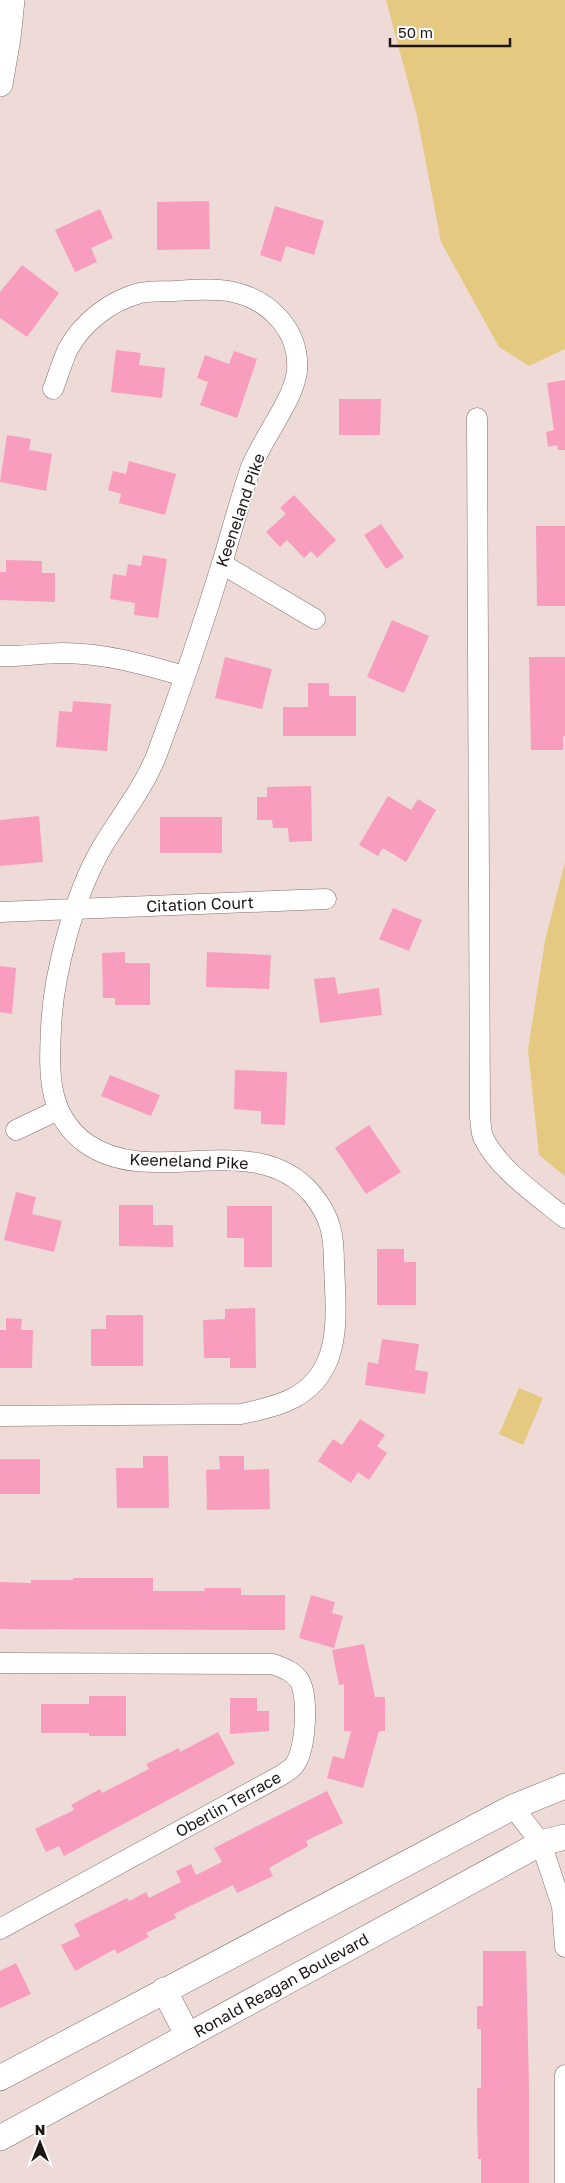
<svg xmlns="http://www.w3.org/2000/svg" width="565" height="2183" font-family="'Golos Text',sans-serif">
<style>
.green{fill:#e6c980}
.building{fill:#f99dbe}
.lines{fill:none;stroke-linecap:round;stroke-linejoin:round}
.minor-casing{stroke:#82706e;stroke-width:21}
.major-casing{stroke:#82706e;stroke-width:26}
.minor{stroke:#fff;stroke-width:20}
.major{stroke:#fff;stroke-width:25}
.labels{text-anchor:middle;stroke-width:4;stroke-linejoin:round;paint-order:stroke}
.street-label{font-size:16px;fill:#1d1615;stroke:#fff}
</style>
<rect width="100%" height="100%" fill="#eedad7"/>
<g class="green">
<path d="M386,0H565V349L529,366L499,347L441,242L417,116Z"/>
<path d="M565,862V1176L539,1155L528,1050L545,941Z"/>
<path d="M519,1388L543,1398L523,1445L499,1434Z"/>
</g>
<g class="building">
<path d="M209,201L210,249L157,250V202Z"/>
<path d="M275,206L324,221L314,255L286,246L281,262L260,255Z"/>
<path d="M100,209L113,238L91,248L97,262L75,272L55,230Z"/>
<path d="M22,265L59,293L27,337L0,318V292Z"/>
<path d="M116,350L141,353L139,365L165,368L162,398L111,392Z"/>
<path d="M234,351L257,359L237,418L200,405L208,382L197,378L205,355L229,364Z"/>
<path d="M565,380V450H558L557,445L548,447L546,432L554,430L547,383Z"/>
<path d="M339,399H381L380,435H339Z"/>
<path d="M7,435L31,439L29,450L52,454L46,491L0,482Z"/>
<path d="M129,461L176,474L165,515L119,503L121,494L108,490L113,471L126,474Z"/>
<path d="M294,495L336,540L317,558L311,551L304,558L287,540L280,547L266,532L286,514L280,508Z"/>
<path d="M381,524L404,557L386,569L364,535Z"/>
<path d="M536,526H565V606H537Z"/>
<path d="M143,555L167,559L158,618L134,615L135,603L110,599L113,574L126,576L128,564L141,566Z"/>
<path d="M6,560L42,561V573H55V602L0,600V572H6Z"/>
<path d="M392,620L429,636L404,693L367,677Z"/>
<path d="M225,657L272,669L262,709L215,698Z"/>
<path d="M529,657H565V736H563V750H531Z"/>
<path d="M308,683H329V696H356V736H283V707H308Z"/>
<path d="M73,701L111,704L107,751L56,747L59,711L72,712Z"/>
<path d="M311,786L312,841L289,842L288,828H273L272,820H257V797H267V787Z"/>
<path d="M388,796L411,810L418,799L436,810L406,862L383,848L378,856L359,845Z"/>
<path d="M39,816L43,862L0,866V820Z"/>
<rect x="160" y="817" width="62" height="36"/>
<path d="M393,908L422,920L409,951L379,939Z"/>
<path d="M125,952V963H150V1005H115V998H103L102,953Z"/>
<path d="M207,952L271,955L269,989L206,987Z"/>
<path d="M0,966L16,968L12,1014L0,1012Z"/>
<path d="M335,977L338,994L379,988L382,1015L320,1023L314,979Z"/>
<path d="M235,1070L287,1072L285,1125L261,1124V1111L234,1109Z"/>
<path d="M110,1075L160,1095L151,1116L101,1096Z"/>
<path d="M369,1125L401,1172L366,1194L335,1148Z"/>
<path d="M16,1192L36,1197L32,1214L62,1221L54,1252L4,1240Z"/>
<path d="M119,1205H153V1225H173V1247L119,1246Z"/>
<path d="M227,1206H272V1267H244V1238H227Z"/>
<path d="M377,1249H404V1262H416V1305H377Z"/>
<path d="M255,1308L256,1368H230V1358H204L203,1320L225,1319V1309Z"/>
<path d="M106,1315H143V1366H91V1329H106Z"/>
<path d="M6,1318L22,1319L21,1330H33L32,1368H0V1330H6Z"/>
<path d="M382,1339L419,1344L415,1370L428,1372L425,1394L365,1385L368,1362L378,1364Z"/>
<path d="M360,1419L385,1435L377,1446L387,1453L369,1480L358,1472L351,1483L318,1461L333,1439L342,1445Z"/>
<path d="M143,1456H168L169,1508H117L116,1468H143Z"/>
<path d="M219,1456H244V1470L269,1469L270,1509L207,1510L206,1470L220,1469Z"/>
<rect x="0" y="1459" width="40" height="35"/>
<path d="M73,1578H153V1591H205L204,1588H241V1595H285V1630L0,1629V1582L31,1583V1580H73Z"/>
<path d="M311,1595L335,1602L332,1613L343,1616L334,1648L299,1638Z"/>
<path d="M364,1644L375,1697H385V1731H379L363,1788L327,1778L333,1756L344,1759L351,1731H344V1684L339,1685L332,1650Z"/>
<path d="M89,1696H126V1736H89V1733H41V1704H89Z"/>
<path d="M230,1698H257V1711H269V1731L230,1734Z"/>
<path d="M218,1732L235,1764L64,1856L59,1846L46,1852L35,1829L74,1810L71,1805L100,1789L102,1793L149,1769L146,1764L179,1748L180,1752Z"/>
<path d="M327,1791L343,1823L306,1841L308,1846L269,1868L273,1876L237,1893L233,1885L174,1914L176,1918L146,1933L149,1937L117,1954L115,1949L75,1971L61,1945L80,1936L74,1924L127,1898L129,1901L146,1892L149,1898L181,1882L176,1871L191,1864L196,1875L222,1862L214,1848Z"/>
<path d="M483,1951H526L529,2088V2183H481V2159H478L477,2118V2088H481V2029H477V2006H483Z"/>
<path d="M16,1963L31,1994L0,2008V1971Z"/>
</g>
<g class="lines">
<defs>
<g id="minor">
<path d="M477,418L480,1118C481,1124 481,1132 483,1137C498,1169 538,1196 565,1218"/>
<path d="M222,564L315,619"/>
<path d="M0,656C21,657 41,653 62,653C104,653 143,664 184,676"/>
<path d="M0,912L326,899"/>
<path d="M16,1130L58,1110"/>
<path d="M0,1416L241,1414C279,1406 314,1398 329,1357C339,1329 335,1294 334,1264C334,1235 331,1217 312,1194C254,1126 154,1190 87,1144C47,1116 49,1073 51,1029C53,975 74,896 101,849C119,818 144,788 157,754C181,690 203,625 223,560C232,530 240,500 250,470C261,440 294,400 297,371C300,331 270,300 233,292C214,288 194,290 174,291C163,291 151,291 140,293C110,301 83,322 68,349C62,362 58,376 53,389"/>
<path d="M0,1663L273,1664C283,1668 293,1671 299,1680C309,1696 306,1749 295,1764C292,1769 285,1773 280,1776L0,1929"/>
<path d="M513,1807L541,1843L562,1906L565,1947"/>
<path d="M565,2183V2075"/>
</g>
<g id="major">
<path d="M0,84L8,38L12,0"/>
<path d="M164,1990L188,2036"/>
<path d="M0,2078L513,1807L565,1786"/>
<path d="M0,2138L541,1843L565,1837"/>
</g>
</defs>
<use href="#minor" class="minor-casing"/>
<use href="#major" class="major-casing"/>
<use href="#minor" class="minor"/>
<use href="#major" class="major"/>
</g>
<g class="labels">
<g class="street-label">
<text transform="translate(240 510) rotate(-71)" y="6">Keeneland Pike</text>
<text transform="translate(200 904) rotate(-2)" y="6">Citation Court</text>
<text transform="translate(189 1161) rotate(2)" y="6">Keeneland Pike</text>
<text transform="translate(228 1804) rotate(-29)" y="6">Oberlin Terrace</text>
<text transform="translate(281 1985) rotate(-29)" y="6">Ronald Reagan Boulevard</text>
</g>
</g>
<g transform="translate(40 2143)" stroke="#ffffff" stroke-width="4" paint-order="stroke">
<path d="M0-4L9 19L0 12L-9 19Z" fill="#1d1615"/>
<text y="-8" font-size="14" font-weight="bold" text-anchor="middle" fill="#1d1615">N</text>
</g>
<path d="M390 38v8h120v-8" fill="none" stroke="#1d1615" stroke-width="2.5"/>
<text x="398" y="38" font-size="15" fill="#1d1615" stroke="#ffffff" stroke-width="4" paint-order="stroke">50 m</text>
</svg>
